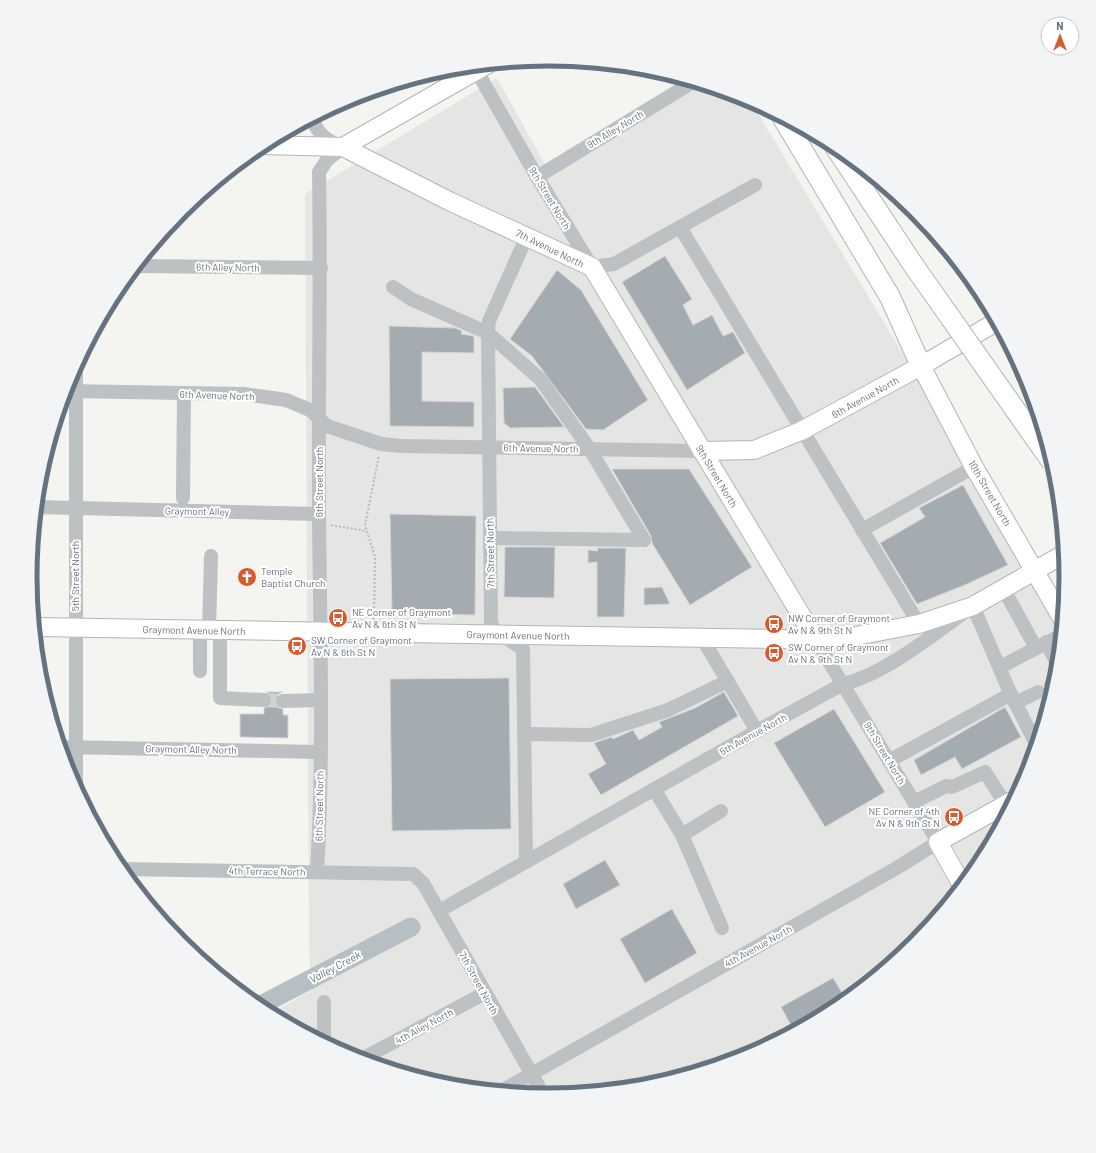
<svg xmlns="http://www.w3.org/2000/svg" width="1096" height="1153" font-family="Barlow,sans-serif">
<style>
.built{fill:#e5e6e4}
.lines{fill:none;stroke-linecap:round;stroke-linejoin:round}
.river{stroke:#b6c0c4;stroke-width:19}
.building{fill:#a4abb1;stroke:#d5d5d3}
.minor-tunnel{stroke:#d0d4d4;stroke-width:14;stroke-dasharray:14 7;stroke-linecap:butt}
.major-casing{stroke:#b1b5b8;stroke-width:20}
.highway-casing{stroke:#b2b5b8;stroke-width:22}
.path{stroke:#b7babc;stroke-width:2;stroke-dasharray:2 2;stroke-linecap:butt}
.minor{stroke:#bdc1c4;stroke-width:14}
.major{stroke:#fff;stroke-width:18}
.highway{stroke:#fff;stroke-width:20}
.highway-bridge-casing{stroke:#b2b5b8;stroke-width:22;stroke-linecap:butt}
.highway-bridge{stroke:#fff;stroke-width:20}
.labels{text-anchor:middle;stroke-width:4;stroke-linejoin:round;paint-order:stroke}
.street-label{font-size:10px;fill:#657380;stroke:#fff}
.poi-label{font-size:10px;fill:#657380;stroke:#fff;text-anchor:start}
.water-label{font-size:11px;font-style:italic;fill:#60747d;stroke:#fff}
.rim{fill:none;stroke:#657380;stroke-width:5}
</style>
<rect width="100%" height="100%" fill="#f4f4f0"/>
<path class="built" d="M497,78L551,175L702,85L750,100L1062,618L1056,678L1026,775L979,864L914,943L836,1007L746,1055L649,1085L548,1094L447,1084L350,1055L271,1013L312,990L309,952L305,194Z"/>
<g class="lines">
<path class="river" d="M259,1006L411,927"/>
</g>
<g class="building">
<path d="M665,256L692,299L683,305L693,325L712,315L723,336L733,332L745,353L687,390L622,282Z"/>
<path d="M557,270L581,290L648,400L603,430L586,429L532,356L510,339Z"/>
<path d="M389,326L455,328L462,331L461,334L474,336V353L422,352V401L474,402V427L390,426Z"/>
<path d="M535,387L564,427L510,428L504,423L503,388Z"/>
<path d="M612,469H689L752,567L690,605L652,543L651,536Z"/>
<path d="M963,485L1008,565L965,585L917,604L880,543L925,517L919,508Z"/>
<path d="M390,514L476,516L475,615L392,613Z"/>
<path d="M505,547H555L554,598L504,597Z"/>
<path d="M597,548H626L624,617H597V562L588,563V550L598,551Z"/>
<path d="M662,587L670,604L644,605V588Z"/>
<path d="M509,678L511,829L392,831L390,679Z"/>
<path d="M267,692H283L278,694L275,702L279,708L283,709V715H288V738L240,737V714H264V708L271,705L272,701L271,696Z"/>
<path d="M724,692L738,716L601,795L588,774L606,764L594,743L612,737L613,739L633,730L639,740L662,727L659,722L695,708Z"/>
<path d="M1005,707L1021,737L962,769L955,757L921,775L914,760Z"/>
<path d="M834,709L885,792L825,827L774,743Z"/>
<path d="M605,860L620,885L576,909L563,884Z"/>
<path d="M672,909L697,953L645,983L620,939Z"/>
<path d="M833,978L846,999L793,1029L781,1007Z"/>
</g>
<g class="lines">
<path class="minor-tunnel" d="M264,700L283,701"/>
<defs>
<g id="major">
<path d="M261,145L343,147L488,64"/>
<path d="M343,147L449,201L592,267L816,640"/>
<path d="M921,366L974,467L1062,618"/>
<path d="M702,451L754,450L801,431L921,366L996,322"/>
<path d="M35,627L835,640L919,624L973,606L1064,554"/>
<path d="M962,885L938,842L1012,801"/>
</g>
<path id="highway" d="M783,118L890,297L921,366"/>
</defs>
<use href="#major" class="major-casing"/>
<use href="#highway" class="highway-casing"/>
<g class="path">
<path d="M331,525L366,531"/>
<path d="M374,620L375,557L365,525L379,455"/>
</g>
<g class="minor">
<path d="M474,66L537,177L592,267L614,264L755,185"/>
<path d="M313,117C315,133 329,142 343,147L327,160L319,172C321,285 318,399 319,513C320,633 324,753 317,872"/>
<path d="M537,177L693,82"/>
<path d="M680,227L919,624"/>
<path d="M136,266L321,268"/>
<path d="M393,287L411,299L488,333L540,379L589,448L644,540"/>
<path d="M65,391L244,394L286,400L310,410L327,426L381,444L402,446L702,451"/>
<path d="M183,498L184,393"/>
<path d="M37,507L319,514"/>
<path d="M862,530L974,467"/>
<path d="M490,538L644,540"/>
<path d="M1003,588L1036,648"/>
<path d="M209,630L211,556"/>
<path d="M220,630V698L264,700"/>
<path d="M702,638L757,731"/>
<path d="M1046,642L1057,663"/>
<path d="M1000,667L1060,636"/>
<path d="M200,671V630"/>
<path d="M1051,685L1054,683"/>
<path d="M283,701L321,700"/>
<path d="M1015,703L1038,692"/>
<path d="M524,734L591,735L668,710L728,681"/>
<path d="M61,747L321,752"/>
<path d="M889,761L1011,694"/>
<path d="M76,787V365"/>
<path d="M654,789L682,835L722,928"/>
<path d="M914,802L946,786L952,787L985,772L1006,805"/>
<path d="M682,835L721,811"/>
<path d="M526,862L523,649L496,631L491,624L488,330L489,321L527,236"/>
<path d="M121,869L413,874L423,883L543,1094"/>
<path d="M439,911L757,731L843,684C886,674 936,632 973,606L1008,688L1036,744"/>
<path d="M324,1041V1002"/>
<path d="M362,1059L485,993"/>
<path d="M503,1090L895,869L938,842L816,640"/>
</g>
<use href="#major" class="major"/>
<use href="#highway" class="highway"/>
<defs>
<path id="highway-bridge" d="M834,145L914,266L1052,462"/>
</defs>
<use href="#highway-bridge" class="highway-bridge-casing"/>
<use href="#highway-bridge" class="highway-bridge"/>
</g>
<defs>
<symbol id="church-disc" viewBox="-11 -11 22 22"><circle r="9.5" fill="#d85a2d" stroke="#fff"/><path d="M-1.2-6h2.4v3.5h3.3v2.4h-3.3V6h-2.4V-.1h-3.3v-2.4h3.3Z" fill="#fff"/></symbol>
<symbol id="bus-disc" viewBox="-11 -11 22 22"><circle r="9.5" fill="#d85a2d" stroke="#fff"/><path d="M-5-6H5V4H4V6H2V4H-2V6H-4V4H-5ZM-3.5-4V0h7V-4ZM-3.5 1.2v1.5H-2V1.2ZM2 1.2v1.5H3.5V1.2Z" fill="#fff"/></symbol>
</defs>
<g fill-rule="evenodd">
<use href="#church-disc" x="236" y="566" width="22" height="22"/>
<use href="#bus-disc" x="327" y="607" width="22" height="22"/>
<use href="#bus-disc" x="763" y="613" width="22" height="22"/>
<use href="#bus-disc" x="286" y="635" width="22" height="22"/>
<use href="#bus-disc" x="763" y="642" width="22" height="22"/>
<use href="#bus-disc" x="943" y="806" width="22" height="22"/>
</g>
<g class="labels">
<g class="street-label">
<text transform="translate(615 129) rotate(-31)" y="4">9th Alley North</text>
<text transform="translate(550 198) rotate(59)" y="4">9th Street North</text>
<text transform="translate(550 248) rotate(26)" y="4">7th Avenue North</text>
<text transform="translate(228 267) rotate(1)" y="4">6th Alley North</text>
<text transform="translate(217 395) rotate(2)" y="4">6th Avenue North</text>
<text transform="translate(865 397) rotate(-29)" y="4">6th Avenue North</text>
<text transform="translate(541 448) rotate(1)" y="4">6th Avenue North</text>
<text transform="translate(717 476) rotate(59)" y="4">9th Street North</text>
<text transform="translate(319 482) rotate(-90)" y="4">6th Street North</text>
<text transform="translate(990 493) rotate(60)" y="4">10th Street North</text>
<text transform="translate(197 511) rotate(1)" y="4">Graymont Alley</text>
<text transform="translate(490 553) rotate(-91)" y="4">7th Street North</text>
<text transform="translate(75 576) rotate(-90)" y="4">5th Street North</text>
<text transform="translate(194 630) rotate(1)" y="4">Graymont Avenue North</text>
<text transform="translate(518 635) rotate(1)" y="4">Graymont Avenue North</text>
<text transform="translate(753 734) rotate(-29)" y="4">5th Avenue North</text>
<text transform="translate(191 749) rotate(1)" y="4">Graymont Alley North</text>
<text transform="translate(885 753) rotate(59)" y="4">9th Street North</text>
<text transform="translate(319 806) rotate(-89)" y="4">6th Street North</text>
<text transform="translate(267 871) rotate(1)" y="4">4th Terrace North</text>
<text transform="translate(758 946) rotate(-29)" y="4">4th Avenue North</text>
<text transform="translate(479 983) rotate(61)" y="4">7th Street North</text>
<text transform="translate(424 1026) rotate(-28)" y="4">4th Alley North</text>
</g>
<g class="poi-label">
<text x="261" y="575">Temple<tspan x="261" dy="12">Baptist Church</tspan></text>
<text x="352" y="616">NE Corner of Graymont<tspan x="352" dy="12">Av N &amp; 6th St N</tspan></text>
<text x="788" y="622">NW Corner of Graymont<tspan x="788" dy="12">Av N &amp; 9th St N</tspan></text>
<text x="311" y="644">SW Corner of Graymont<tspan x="311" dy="12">Av N &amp; 6th St N</tspan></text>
<text x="788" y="651">SW Corner of Graymont<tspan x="788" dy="12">Av N &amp; 9th St N</tspan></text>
<text x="940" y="815" text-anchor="end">NE Corner of 4th<tspan x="940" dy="12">Av N &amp; 9th St N</tspan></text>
</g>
<g class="water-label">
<text transform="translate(335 967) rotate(-28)" y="4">Valley Creek</text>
</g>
</g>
<path d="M0 0H1096V1153H0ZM37 577a511 511 0 1 1 1022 0a511 511 0 1 1-1022 0Z" fill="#f3f4f5" fill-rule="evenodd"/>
<path class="rim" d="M37 577a511 511 0 1 1 1022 0a511 511 0 1 1-1022 0Z"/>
<g transform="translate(1060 36)"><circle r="19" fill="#ffffff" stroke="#c1c7cc"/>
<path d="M0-3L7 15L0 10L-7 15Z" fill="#d85a2d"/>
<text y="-6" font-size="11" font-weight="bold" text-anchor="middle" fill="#657380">N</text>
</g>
</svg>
